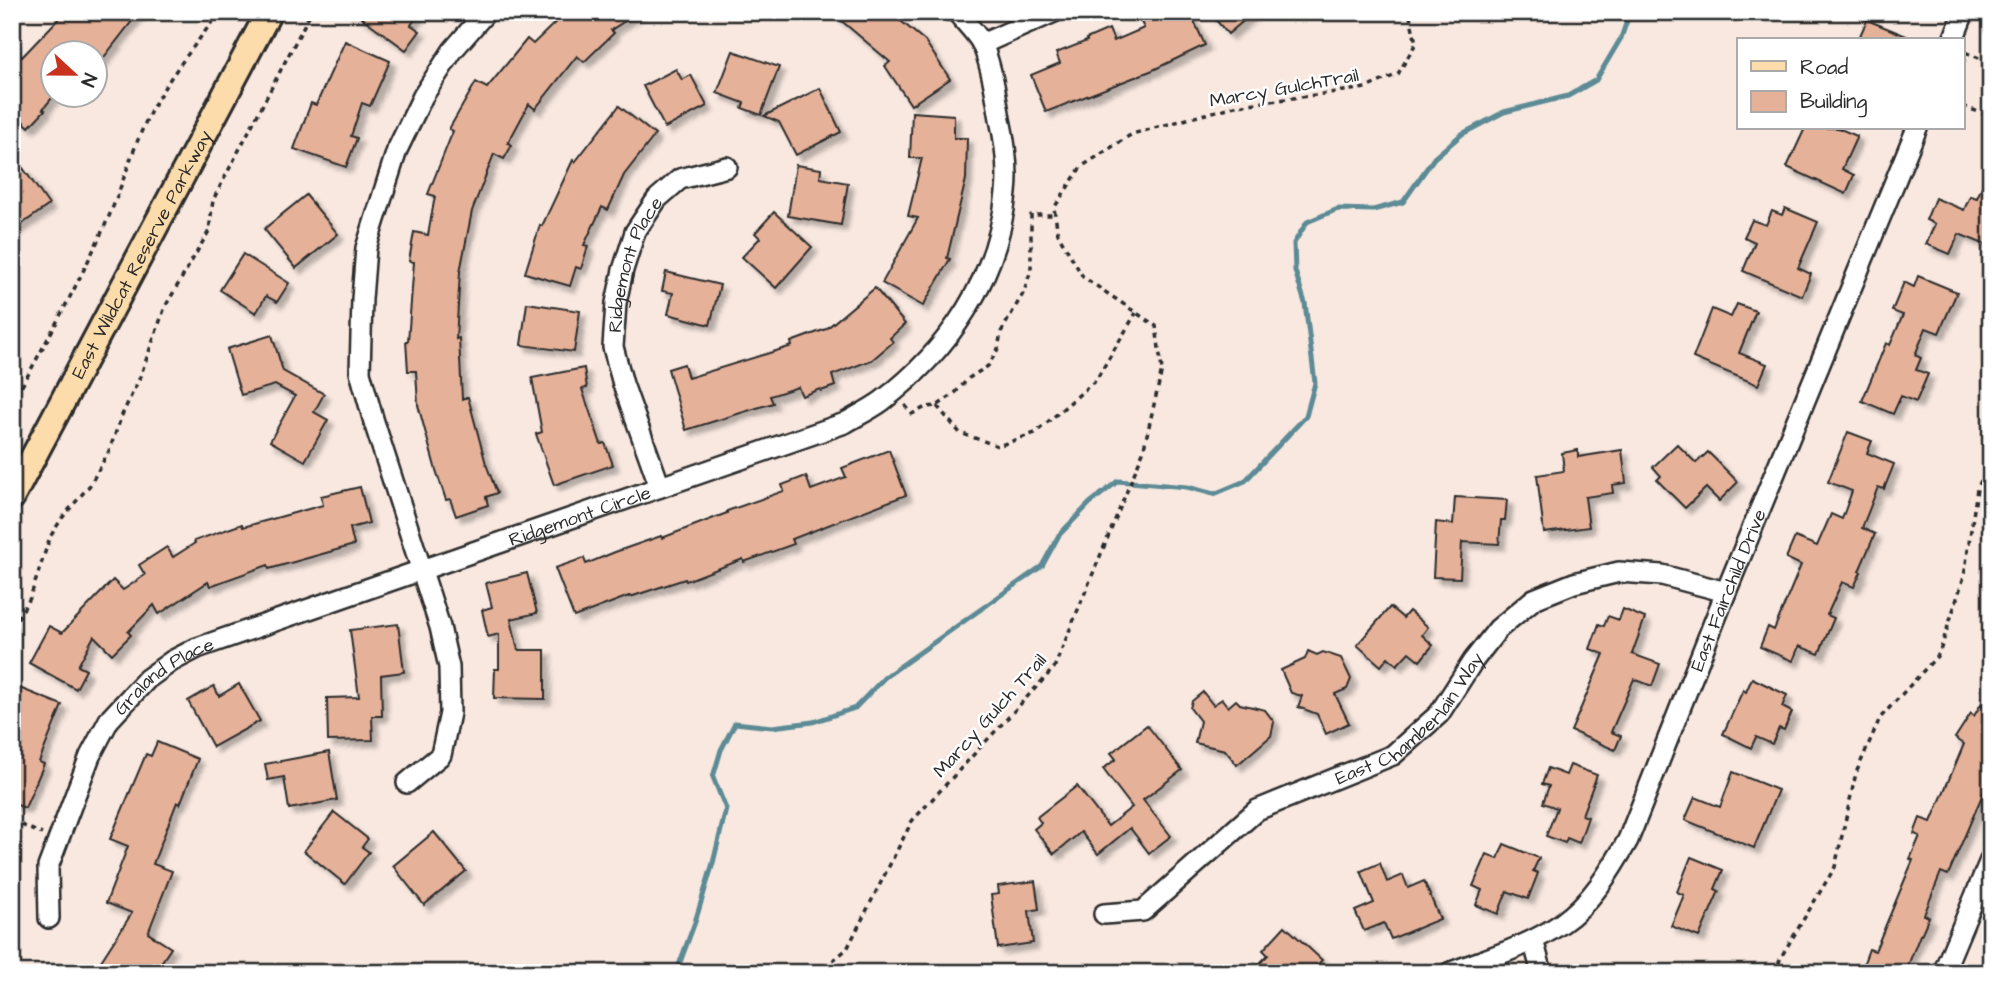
<svg xmlns="http://www.w3.org/2000/svg" width="2003" height="985" font-family="'Architects Daughter',sans-serif">
<style>
.lines{fill:none;stroke-linecap:round;stroke-linejoin:round}
.stream{stroke:#5c8a95;stroke-width:5}
.building{fill:#e6b199;stroke:#2b2b2b;stroke-width:2;filter:url(#shadow)}
.minor-casing{stroke:#2b2b2b;stroke-width:24}
.major-casing{stroke:#2b2b2b;stroke-width:30}
.path{stroke:#2b2b2b;stroke-width:3.5;stroke-dasharray:5 5;stroke-linecap:butt}
.minor{stroke:#fff;stroke-width:19}
.major{stroke:#fddcac;stroke-width:24}
.labels{text-anchor:middle;stroke-width:5;stroke-linejoin:round;paint-order:stroke}
.street-label{font-size:19px;fill:#2b2b2b;stroke:#fff}
</style>
<defs>
<filter id="shadow"><feDropShadow dx="5.5" dy="5.5" stdDeviation="2" flood-color="#0004"/></filter>
</defs>
<rect width="100%" height="100%" fill="#f8e8e0"/>
<filter id="ink" filterUnits="userSpaceOnUse"><feTurbulence type="fractalNoise" baseFrequency=".0143" numOctaves="2"/><feDisplacementMap in="SourceGraphic" scale="14" xChannelSelector="R" yChannelSelector="G"/><feConvolveMatrix kernelMatrix="1 2 1 2 8 2 1 2 1" color-interpolation-filters="sRGB"/></filter>
<g filter="url(#ink)">
<g class="lines">
<path class="stream" d="M676,973L695,922L713,863L726,809L713,777L721,750L735,723L772,727L813,722L855,708L885,677L1042,566L1059,535L1090,503L1118,481L1187,487L1214,494L1245,481L1306,416L1315,383L1305,303L1295,271L1294,243L1307,222L1338,209L1373,210L1403,202L1434,158L1462,134L1504,112L1568,96L1596,80L1621,38L1630,12"/>
</g>
<g class="building">
<path d="M65,12H139L94,70V52H52V98L43,109L45,110L29,127L12,111V48L22,57Z"/>
<path d="M354,12H420L411,25L420,31L406,50Z"/>
<path d="M576,12H639L611,30L614,33L584,62L577,56L535,109L529,104L508,143L512,145L504,159L494,154L472,211L460,272L456,339L459,338L462,399L468,397L486,464L497,493L486,497L488,505L456,516L450,499L446,500L435,467L418,405L416,371H408L406,341H408L414,262L409,261L414,232L428,235L435,196L428,194L453,131L449,129L476,82L487,88L527,39L533,44L564,14L569,19Z"/>
<path d="M831,12H890L925,41L950,79L911,105L885,66L890,62Z"/>
<path d="M1163,12H1190L1205,45L1153,70L1046,112L1031,75L1060,63L1056,53L1087,41L1086,39L1109,29L1114,41L1144,28L1141,22Z"/>
<path d="M1209,12H1254L1228,34Z"/>
<path d="M1867,20L1916,40H1858Z"/>
<path d="M345,41L390,61L370,106L362,103L351,136L357,138L346,167L294,149L311,103L316,105Z"/>
<path d="M733,51L779,67L761,115L742,108L744,103L717,93Z"/>
<path d="M676,69L682,80L691,75L707,106L665,128L643,86Z"/>
<path d="M820,88L841,132L796,155L779,122L764,116Z"/>
<path d="M619,106L655,135L624,175L608,210L602,207L584,245L588,246L581,269L576,267L570,286L525,273L540,225L542,226L573,160L575,162Z"/>
<path d="M912,112L954,115V138H967L966,179L947,258L950,259L923,306L882,283L918,218L908,216L922,158H910Z"/>
<path d="M1805,128H1838L1857,136L1842,169L1854,175L1846,194L1787,167Z"/>
<path d="M796,165L821,169L820,178L848,183L841,225L788,216Z"/>
<path d="M1991,166V247L1959,234L1950,254L1926,244L1935,224L1926,220L1935,198L1964,210L1970,196L1977,198Z"/>
<path d="M23,168L49,205L12,231V176Z"/>
<path d="M306,195L338,234L296,268L264,229Z"/>
<path d="M1785,208L1818,222L1798,268L1811,274L1802,296L1743,271L1755,242L1744,237L1752,220L1766,225L1772,211L1782,215Z"/>
<path d="M774,212L812,247L776,288L742,257L760,238L755,233Z"/>
<path d="M243,254L289,283L277,302L266,296L256,313L220,290Z"/>
<path d="M666,272L720,285L710,325L668,314L673,293L662,291Z"/>
<path d="M1918,276L1957,292L1939,333L1926,328L1915,355L1921,358L1916,370L1928,374L1916,402L1901,396L1893,414L1862,401L1886,343L1890,345L1903,315L1892,311L1904,282L1914,287Z"/>
<path d="M875,288L905,324L890,338L893,342L872,360L832,375L835,386L821,391L820,389L802,396L798,387L770,396L773,403L686,430L668,369L684,364L688,378L792,346L791,342L826,329Z"/>
<path d="M527,303L580,311L574,352L521,345Z"/>
<path d="M1737,304L1756,311L1739,353L1767,364L1758,385L1693,358L1712,309L1731,317Z"/>
<path d="M272,335L283,371L324,394L314,412L328,420L305,461L270,441L295,396L275,385L241,395L227,349Z"/>
<path d="M584,368L587,388L582,389L601,444L605,443L613,465L554,485L536,434L542,432L532,378Z"/>
<path d="M1848,432L1872,441L1867,453L1894,464L1884,489L1878,487L1862,528L1875,534L1859,571L1861,572L1854,587L1842,582L1827,615L1834,618L1819,654L1799,646L1793,661L1760,647L1768,627L1774,630L1801,565L1786,558L1795,537L1817,546L1831,514L1842,519L1852,491L1828,482Z"/>
<path d="M1677,444L1696,463L1708,452L1738,482L1719,501L1706,488L1685,508L1657,480L1661,476L1653,467Z"/>
<path d="M889,450L906,495L792,539L794,544L744,562L743,559L686,581L685,579L630,597L629,596L574,617L555,568L584,558L586,564L615,552L661,536L662,538L727,513V511L784,491L782,485L806,476L811,490L846,477L842,468Z"/>
<path d="M1578,450V457L1622,450L1626,483L1612,485L1613,493L1585,497L1589,527L1544,533L1537,475L1564,471L1562,453Z"/>
<path d="M360,487L369,523L350,528L354,545L269,569L268,565L210,586L208,582L159,614L154,605L128,632L131,635L112,654L94,636L78,666L86,670L76,689L29,663L49,626L62,633L113,580L123,590L145,575L139,565L167,547L173,557L195,543L194,541L242,524L243,527L323,505L321,496Z"/>
<path d="M1455,497L1507,500L1505,520H1501L1499,544L1462,542L1460,578L1433,577L1436,522L1453,524Z"/>
<path d="M527,573L537,613L511,619L518,650H545V699L494,698L495,669H499V634L488,637L482,610L492,607L486,583Z"/>
<path d="M1390,607L1403,618L1409,611L1428,627L1422,635L1433,645L1420,661L1409,652L1397,665L1388,657L1381,666L1357,645Z"/>
<path d="M1623,609L1645,618L1632,654L1660,664L1652,686L1634,679L1611,732L1621,736L1615,750L1571,731L1604,654L1590,649L1599,624L1604,626L1608,616L1619,620Z"/>
<path d="M398,624L404,672L381,675L382,716H372L373,740L328,741L327,698L359,697L350,630Z"/>
<path d="M1308,651L1317,655L1323,652L1341,658L1351,679L1347,689L1335,694L1349,723L1326,734L1317,714L1298,707L1302,696L1291,693L1281,670L1305,659Z"/>
<path d="M1752,678L1787,695L1782,707L1792,712L1784,730L1779,728L1772,744L1756,737L1751,748L1723,734L1743,690L1746,692Z"/>
<path d="M239,684L260,721L213,747L188,701L214,686L219,696Z"/>
<path d="M12,685L62,705L39,762L44,764L25,808L12,803Z"/>
<path d="M1203,692L1213,705L1222,699L1228,707L1236,700L1240,704L1265,710L1274,722L1271,736L1237,765L1225,750L1195,743L1200,721L1190,708L1192,701Z"/>
<path d="M1981,704L1991,710V775L1948,875L1941,872L1924,915L1929,917L1921,935H1920L1905,973H1875L1862,968L1869,949L1875,951L1913,860L1910,859L1920,836L1914,834L1920,818L1931,822L1964,744L1955,738L1971,713L1974,716Z"/>
<path d="M1147,725L1182,770L1143,800L1171,836L1149,853L1130,828L1098,854L1081,832L1054,854L1034,829L1041,823L1037,817L1077,786L1108,826L1132,807L1103,769L1116,759L1111,753Z"/>
<path d="M157,742L198,759L180,804L177,802L153,864L172,871L148,933L171,948L154,973H119L101,961L132,913L106,903L128,846L110,839L146,754L151,756Z"/>
<path d="M329,752L337,800L289,809L284,777L268,780L265,764Z"/>
<path d="M1570,765L1597,775L1582,815L1588,817L1579,843L1567,838L1565,843L1546,836L1557,808L1543,803L1549,786L1542,784L1548,768L1566,775Z"/>
<path d="M1733,772L1778,790L1754,848L1685,820L1695,797L1720,807Z"/>
<path d="M334,812L368,839L362,847L369,852L345,884L304,851Z"/>
<path d="M434,832L466,871L424,905L393,866Z"/>
<path d="M1504,844L1539,858L1533,871L1538,873L1528,899L1507,891L1498,914L1476,905L1482,890L1473,886L1487,854L1498,859Z"/>
<path d="M1691,857L1723,870L1715,889L1719,891L1699,937L1671,926L1684,895L1677,892Z"/>
<path d="M1380,863L1387,882L1403,875L1408,888L1424,881L1440,919L1391,939L1384,923L1364,931L1355,911L1374,903L1361,871Z"/>
<path d="M1035,881L1039,909L1029,911L1033,943L998,948L991,895L999,894L998,886Z"/>
<path d="M1285,926L1322,960L1310,973H1266L1258,965L1268,955L1263,950Z"/>
</g>
<g class="lines">
<defs>
<g id="minor">
<path d="M1953,40L1964,12"/>
<path d="M982,44L1054,12"/>
<path id="s1" d="M660,487L623,384L613,347L616,303L623,270L635,232L657,199L680,179L727,167"/>
<path d="M407,783L441,755L450,713L449,667L440,627L374,422L360,372L362,299L366,248L397,150L423,96L453,50L486,12"/>
<path id="s2" d="M1104,914L1143,911L1257,810L1393,755L1439,714L1473,661L1498,629L1534,599L1574,583L1619,572L1662,575L1726,592"/>
<path id="s3" d="M49,918L48,867L90,756L109,720L147,679L172,661L197,648L845,423C857,416 871,409 882,401C949,350 998,278 1006,193C1009,168 1005,142 1000,119C996,95 992,69 983,46C978,34 965,23 957,12"/>
<path d="M1533,940L1542,973"/>
<path id="s4" d="M1449,973C1487,958 1528,947 1562,923C1591,903 1611,870 1628,840L1726,592L1917,128"/>
<path d="M1943,973L1991,858"/>
</g>
<g id="major">
<path id="s5" d="M12,497L269,12"/>
</g>
</defs>
<use href="#minor" class="minor-casing"/>
<use href="#major" class="major-casing"/>
<g class="path">
<path d="M1963,64L1967,53L1991,63"/>
<path d="M1963,106L1991,117"/>
<path d="M1991,142V143"/>
<path d="M12,404C45,344 78,285 106,223C123,186 133,145 152,109C170,74 197,44 219,12"/>
<path d="M905,405L912,414L926,407L937,406L955,393L969,378L988,366L998,349L1001,332L1024,292L1031,270V215H1055"/>
<path d="M937,406L960,433L998,446L1035,433L1096,380L1136,313"/>
<path d="M12,627L30,598L50,537L62,518L90,485L109,451L122,415L140,377L165,307L209,231L213,200L311,12"/>
<path d="M12,821L42,834"/>
<path d="M817,973L847,949L912,821L1054,668L1143,452L1162,370L1156,326L1083,277L1058,234L1054,208L1081,167L1132,134L1235,106L1366,88L1398,74L1416,43L1409,12"/>
<path d="M1775,973L1781,957L1835,867L1856,773L1880,718L1939,654L1964,577L1977,489L1991,460"/>
</g>
<use href="#minor" class="minor"/>
<use href="#major" class="major"/>
</g>
</g>
<g class="labels">
<g class="street-label">
<text transform="translate(1284 87) rotate(-10)" y="7">Marcy GulchTrail</text>
<text dy="7" stroke="none"><textPath href="#s5" startOffset="275">East Wildcat Reserve Parkway</textPath></text>
<text dy="7" stroke="none"><textPath href="#s1" startOffset="234">Ridgemont Place</textPath></text>
<text dy="7" stroke="none"><textPath href="#s3" startOffset="730">Ridgemont Circle</textPath></text>
<text dy="7" stroke="none"><textPath href="#s4" startOffset="500">East Fairchild Drive</textPath></text>
<text dy="7" stroke="none"><textPath href="#s3" startOffset="282">Graland Place</textPath></text>
<text dy="7" stroke="none"><textPath href="#s2" startOffset="374">East Chamberlain Way</textPath></text>
<text transform="translate(989 715) rotate(-48)" y="7">Marcy Gulch Trail</text>
</g>
</g>
<rect width="2003" height="985" fill="none" stroke="#fff" stroke-width="42"/>
<rect x="21" y="21" width="1961" height="943" fill="none" stroke="#2b2b2b" stroke-width="2.5" filter="url(#ink)"/>
<rect x="1737" y="38" width="228" height="91" fill="#ffffff" stroke="#aaaaaa" stroke-width="2"/>
<rect x="1751" y="61" width="35" height="10" fill="#fddcac" stroke="#aaaaaa" stroke-width="2"/>
<text x="1800" y="74" font-size="21" fill="#2b2b2b">Road</text>
<rect x="1751" y="91" width="35" height="21" fill="#e6b199" stroke="#aaaaaa" stroke-width="2"/>
<text x="1800" y="108" font-size="21" fill="#2b2b2b">Building</text>
<g transform="translate(74 74) rotate(112)"><circle r="33" fill="#ffffff" stroke="#aaaaaa" stroke-width="2"/>
<path d="M0-5L12 26L0 18L-12 26Z" fill="#c8321e"/>
<text y="-10" font-size="19" font-weight="bold" text-anchor="middle" fill="#2b2b2b">N</text>
</g>
</svg>
